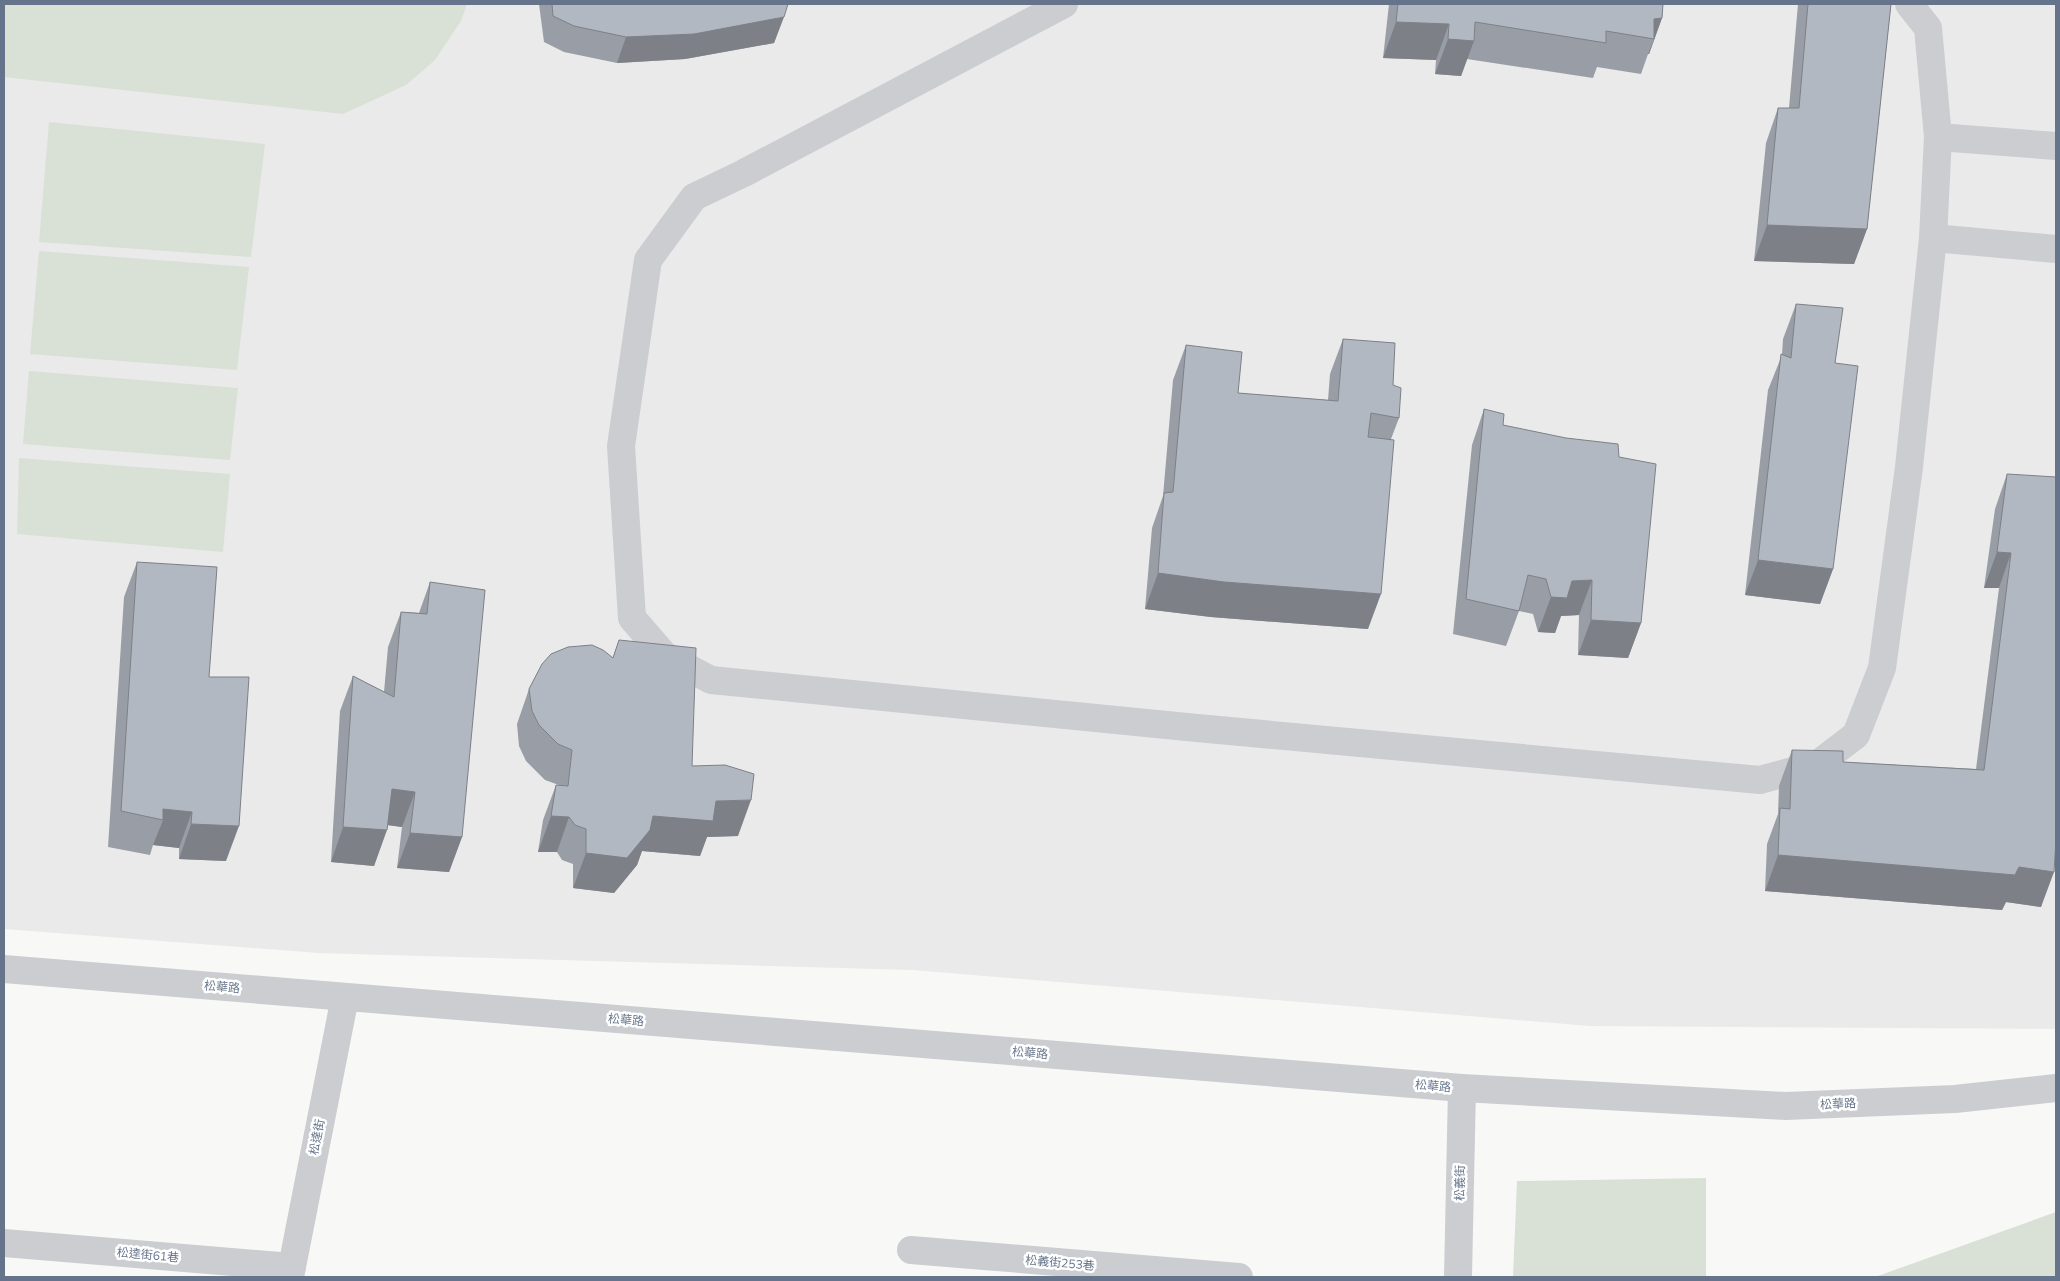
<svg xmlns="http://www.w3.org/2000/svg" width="2060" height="1281" font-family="Mulish,'Noto Sans TC',sans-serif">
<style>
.built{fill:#e9eae9}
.green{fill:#d9e1d6}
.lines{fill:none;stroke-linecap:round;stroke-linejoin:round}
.minor{stroke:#cbcdd1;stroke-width:28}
.wall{fill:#999ea6}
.shaded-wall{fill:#7d8187}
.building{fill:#b2b8c1;stroke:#7d8187}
.labels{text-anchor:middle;stroke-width:5;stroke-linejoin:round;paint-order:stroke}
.street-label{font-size:12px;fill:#65748a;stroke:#fff}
</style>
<rect width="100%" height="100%" fill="#f8f9f6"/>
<path class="built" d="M4,4H2056V1029L1590,1026L913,970L319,953L4,929Z"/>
<g class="green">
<path d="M4,4H467L461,21L435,60L406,85L343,114L4,77Z"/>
<path d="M49,122L265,144L251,257L39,242Z"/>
<path d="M39,251L249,267L237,370L30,354Z"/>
<path d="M29,371L238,388L230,460L23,444Z"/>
<path d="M19,458L230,474L223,552L17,534Z"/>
<path d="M1706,1178V1277H1513L1517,1181Z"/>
<path d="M2056,1212V1277H1875Z"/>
</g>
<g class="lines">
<g class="minor">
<path d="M1064,4L744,173L694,197L648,260L621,446L632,618L664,655L711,680L1197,728L1760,780L1818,764L1856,735L1882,668L1909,467L1933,238L1938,137L1928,28L1909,4"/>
<path d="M1938,137L2056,146"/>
<path d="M1933,238L2056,249"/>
<path d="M4,969L1462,1088L1786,1106L1955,1099L2056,1088"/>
<path d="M4,1243L292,1267"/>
<path d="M911,1250L1239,1277"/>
<path d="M290,1277L345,997"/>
<path d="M1458,1277L1462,1088"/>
</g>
</g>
<g class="wall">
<path d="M539,4H788L774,43L685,59L617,63L564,52L544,42Z"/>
<path d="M1389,4H1663L1662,18L1649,54H1648L1641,74L1597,67L1593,78L1467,59L1461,76L1435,74L1436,60L1383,58Z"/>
<path d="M1798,4H1891L1867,229L1854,264L1754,261L1766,143L1778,108H1789Z"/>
<path d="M1796,304L1835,363L1833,569L1820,604L1745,595L1768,390L1782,355L1783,339Z"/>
<path d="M1343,339L1393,385L1399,418L1391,439L1368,629L1211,617L1145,609L1152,528L1163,496L1173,380L1186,345L1238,393L1328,400L1330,374Z"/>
<path d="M1484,409L1503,425L1619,457L1641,623L1628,658L1578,655L1579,615L1561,616L1555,633L1538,632L1533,614L1519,611L1506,646L1453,634L1472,445Z"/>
<path d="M2007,474L2056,849L2041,907L2006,902L2002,910L1765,891L1767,844L1778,814L1779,786L1792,750L1843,762L1976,769L1999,588H1984L1995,509Z"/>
<path d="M137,562L209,677L226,861L179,859V848L153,845L150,855L108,847L124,597Z"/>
<path d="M430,582L462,837L449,872L397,868L402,827L388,825L374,866L331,862L340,711L353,676L384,692L388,647L401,612L419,613Z"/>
<path d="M619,640L692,766L738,836L707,837L700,856L642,851L637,865L614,893L573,888V864L562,860L557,852H538L543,820L556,785H559L545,780L526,761L519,746L517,724L529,689L613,657Z"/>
</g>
<g class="shaded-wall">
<path d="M784,17L774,43L685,59L617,63L626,37Z"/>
<path d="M1662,18L1649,54H1648L1654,39V19Z"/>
<path d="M1396,22L1449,24L1436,60L1383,58Z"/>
<path d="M1448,39L1474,41L1461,76L1435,74Z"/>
<path d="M1767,225L1867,229L1854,264L1754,261Z"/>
<path d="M1997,552L2011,553L1999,588H1984Z"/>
<path d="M1758,560L1833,569L1820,604L1745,595Z"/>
<path d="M1158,573L1381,594L1368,629L1211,617L1145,609Z"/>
<path d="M1592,580L1579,615L1561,616L1555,633L1538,632L1551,597L1572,581Z"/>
<path d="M1591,620L1641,623L1628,658L1578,655Z"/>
<path d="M392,789L415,792L402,827L379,824Z"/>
<path d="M751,800L738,836L707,837L700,856L642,851L637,865L614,893L573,888L586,853L653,816L716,801Z"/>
<path d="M163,809L192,812L179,848L153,845L163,820Z"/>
<path d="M551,816L569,817L557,852H538Z"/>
<path d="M191,824L239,826L226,861L179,859Z"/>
<path d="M343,827L387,830L374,866L331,862Z"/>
<path d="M410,833L462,837L449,872L397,868Z"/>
<path d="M1778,855L2019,867L2054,872L2041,907L2006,902L2002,910L1765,891Z"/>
</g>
<g class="building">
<path d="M552,4H788L784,17L694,34L626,37L574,26L553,16Z"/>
<path d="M1398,4H1663L1662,18L1654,19V39L1606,31V43L1475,22L1474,41L1448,39L1449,24L1396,22Z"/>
<path d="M1808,4H1891L1867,229L1767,225L1778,108H1799Z"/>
<path d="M1796,304L1843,308L1835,363L1858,366L1833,569L1758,560L1781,354L1791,358Z"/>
<path d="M1343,339L1395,343L1393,385L1401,388L1399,418L1371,413L1368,437L1394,440L1381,594L1224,582L1158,573L1164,493L1173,492L1186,345L1242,352L1238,393L1338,401Z"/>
<path d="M1484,409L1504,414L1503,425L1566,438L1618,444L1619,457L1656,464L1641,623L1591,620L1592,580L1572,581L1567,598L1551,597L1546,579L1528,575L1519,611L1466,599Z"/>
<path d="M2007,474L2056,477V840L2054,872L2019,867L2015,875L1778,855L1780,808L1790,809L1792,750L1843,751V762L1984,770L2011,553L1997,552Z"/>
<path d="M137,562L217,567L209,677H249L239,826L191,824L192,812L163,809V820L121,811Z"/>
<path d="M430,582L485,590L462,837L410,833L415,792L392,789L387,830L343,827L353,676L394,697L401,612L427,614Z"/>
<path d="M619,640L696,648L692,766L725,765L754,774L751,800L716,801L713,821L653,816L650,830L627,858L586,853V829L575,825L569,817L551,816L556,785L568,786L572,750L558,744L539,725L532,711L529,689L542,664L551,654L568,647L592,645L603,650L613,658Z"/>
</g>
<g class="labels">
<g class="street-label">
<text transform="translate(222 987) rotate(5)" y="4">松華路</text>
<text transform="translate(626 1020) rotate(5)" y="4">松華路</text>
<text transform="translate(1030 1053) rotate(5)" y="4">松華路</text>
<text transform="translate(1433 1086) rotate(5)" y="4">松華路</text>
<text transform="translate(1838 1104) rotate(-3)" y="4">松華路</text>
<text transform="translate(317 1137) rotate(-79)" y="4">松達街</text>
<text transform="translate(1460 1183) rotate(-89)" y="4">松義街</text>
<text transform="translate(148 1255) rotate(5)" y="4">松達街61巷</text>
<text transform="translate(1060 1263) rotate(5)" y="4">松義街253巷</text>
</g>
</g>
<rect width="2060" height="1281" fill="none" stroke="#65748a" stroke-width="10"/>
</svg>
